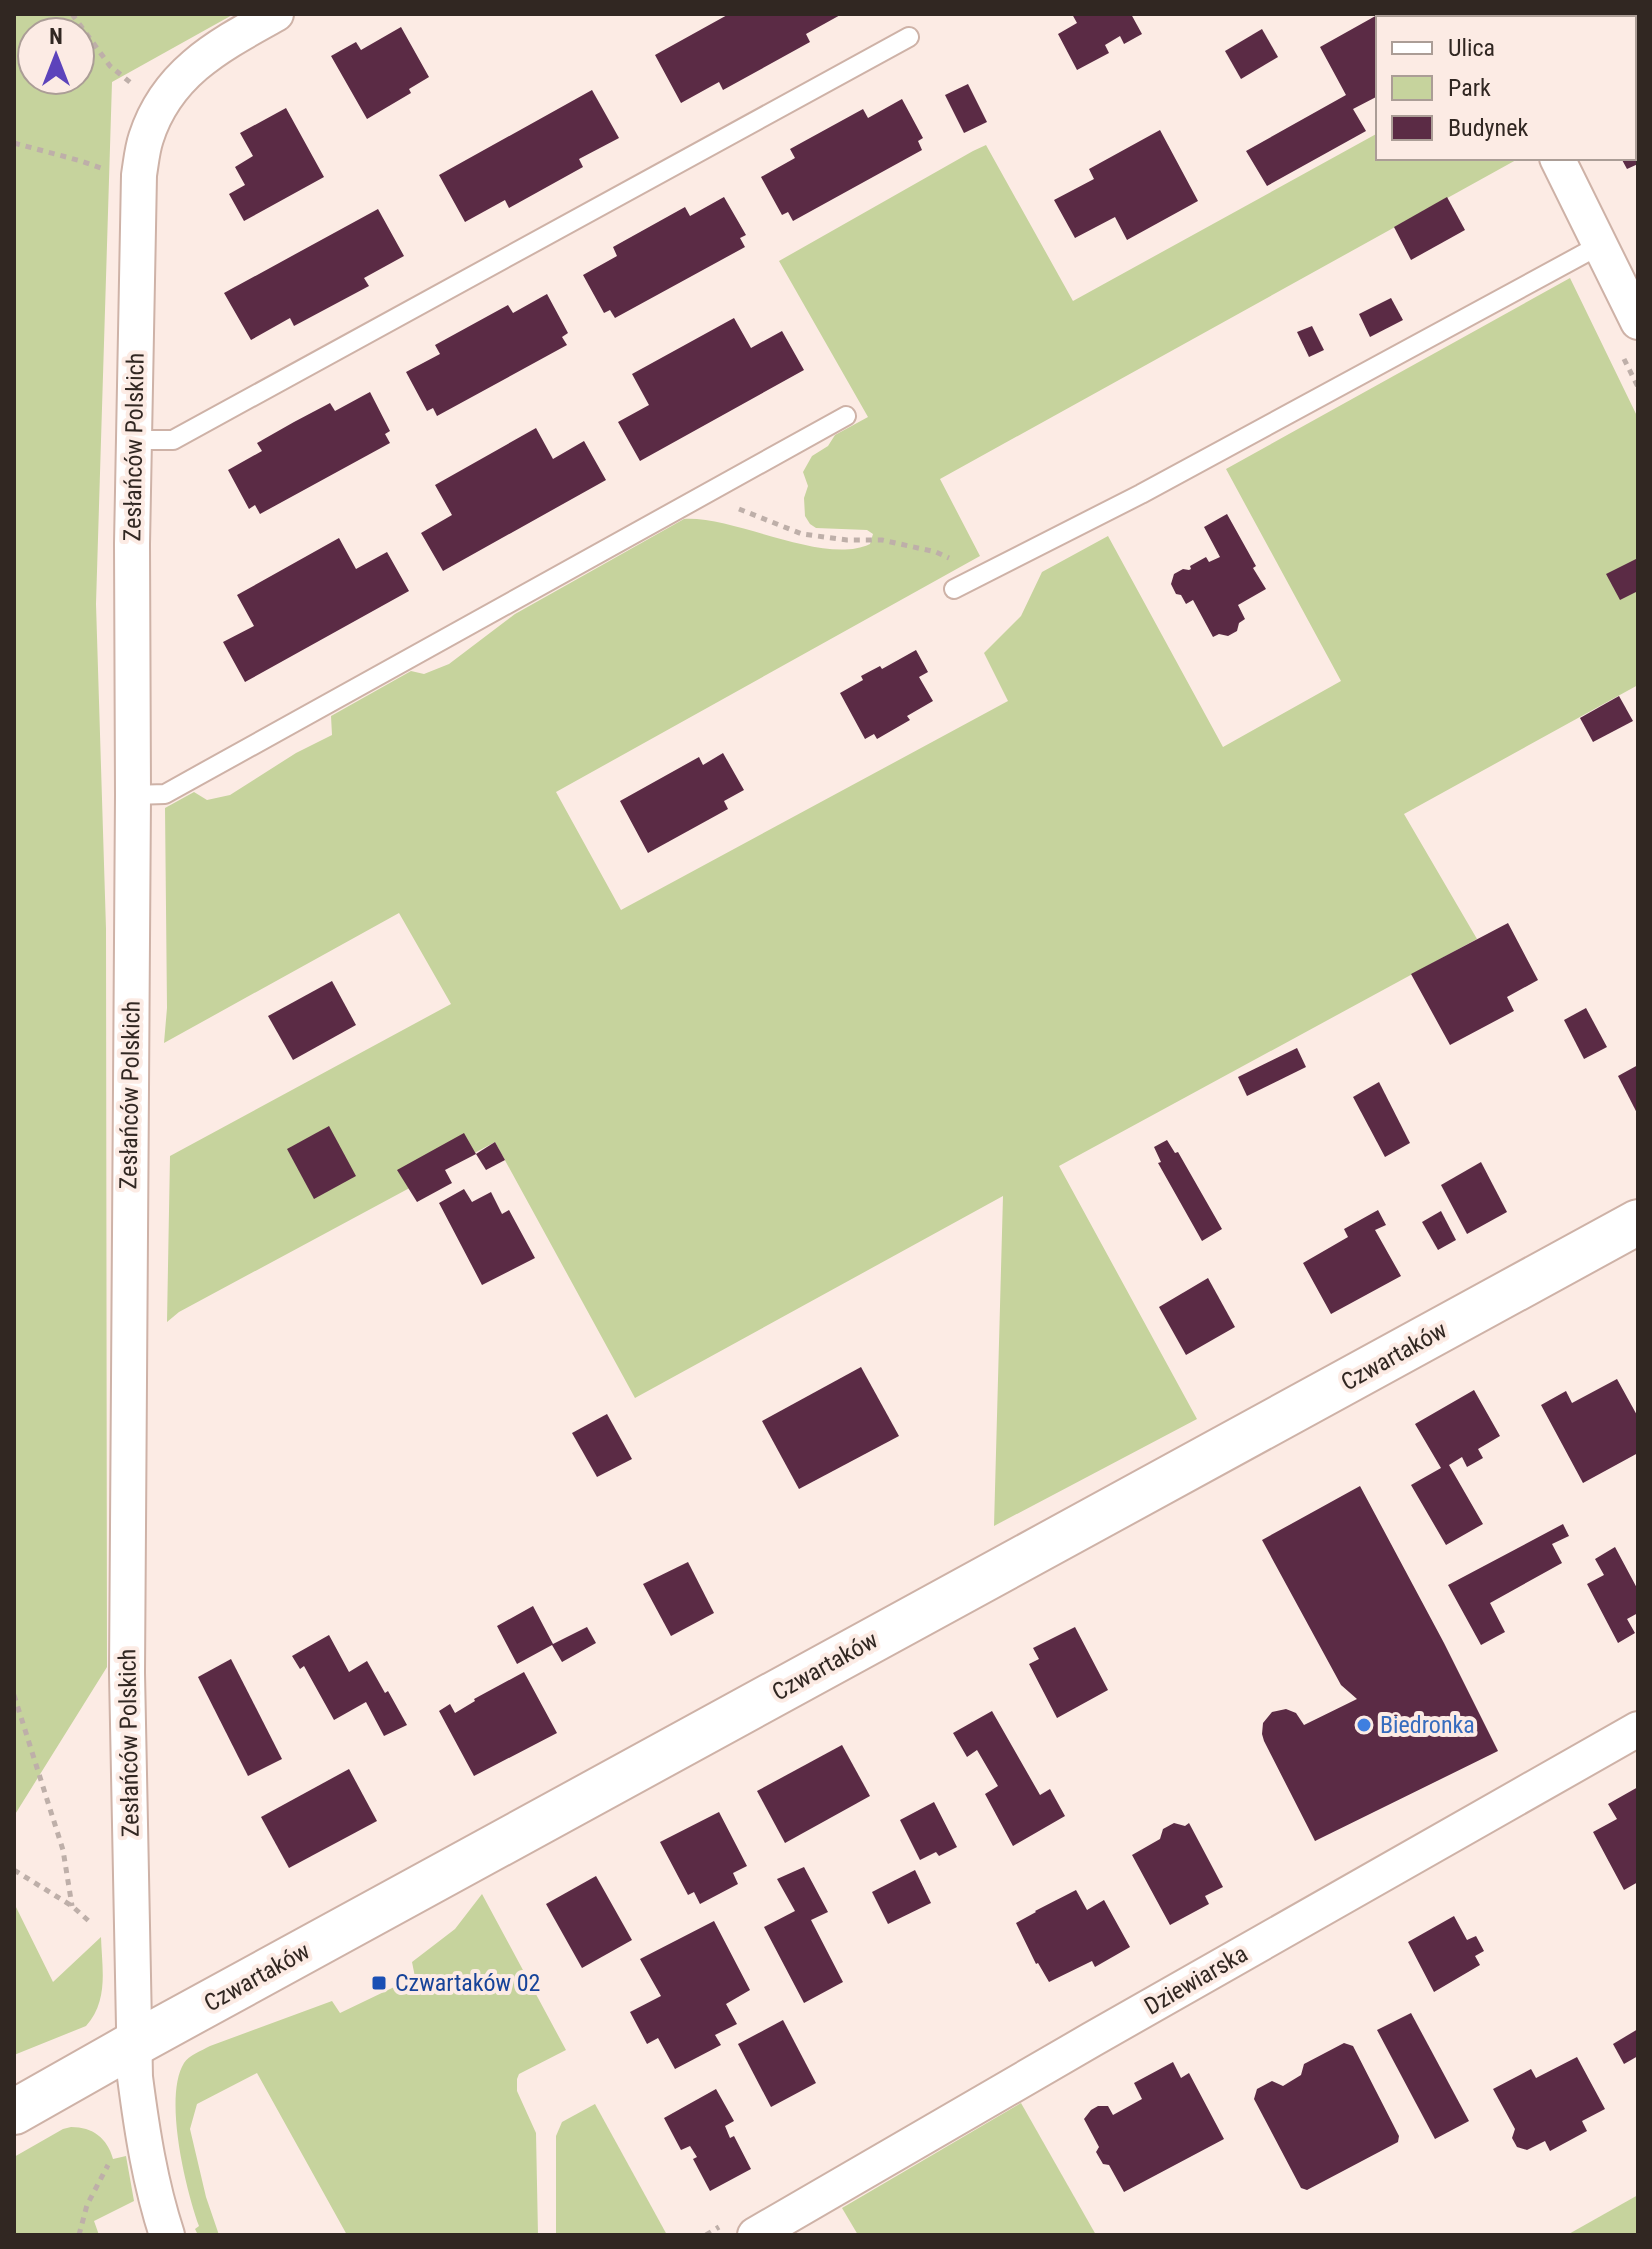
<svg xmlns="http://www.w3.org/2000/svg" width="1652" height="2249" font-family="'Roboto Condensed',sans-serif">
<style>
.green{fill:#c6d39d;fill-rule:evenodd}
.building{fill:#5b2b45}
.lines{fill:none;stroke-linecap:round;stroke-linejoin:round}
.lane-casing{stroke:#ceb2a7;stroke-width:22}
.street-casing{stroke:#ceb2a7;stroke-width:38}
.secondary-casing{stroke:#ceb2a7;stroke-width:48}
.path{stroke:#beafa9;stroke-width:5;stroke-dasharray:6 6;stroke-linecap:butt}
.lane{stroke:#fff;stroke-width:18}
.street{stroke:#fff;stroke-width:34}
.secondary{stroke:#fff;stroke-width:44}
.shop-dot{fill:#3f7fe0;stroke:#fcebe4;stroke-width:3}
.transit-dot{fill:#1a4fb4;stroke:#fcebe4;stroke-width:3}
.labels{text-anchor:middle;stroke-width:8;stroke-linejoin:round;paint-order:stroke}
.street-label{font-size:24px;fill:#312722;stroke:#fcebe4}
.shop-label{font-size:24px;fill:#366cbe;stroke:#fcebe4;text-anchor:start}
.transit-label{font-size:24px;fill:#164399;stroke:#fcebe4;text-anchor:start}
</style>
<rect width="100%" height="100%" fill="#fcebe4"/>
<g class="green">
<path d="M14,14H234L112,82L96,604L106,929L107,1667L14,1816ZM32,32H80V80H32Z"/>
<path d="M1378,133V158H1515L1516,160L940,479L980,556L556,792L621,910L1008,701L984,653L1021,616L1042,572L1108,536L1223,747L1341,681L1226,469L1570,278L1638,418V685L1404,814L1477,939L1059,1166L1197,1419L994,1526L1003,1196L635,1398L495,1142L179,1312L167,1322L170,1156L451,1004L399,913L164,1043L167,1008L165,808L194,792L207,800L230,795L296,753L332,735L331,716L411,671L424,674L449,664L515,614L684,519C736,516 824,566 870,544L873,534L867,530L816,528L810,524L805,516L804,498L808,486L803,472L812,456L828,446L835,435L868,417L779,261L973,151L986,145L1073,301Z"/>
<path d="M482,1894L566,2050L519,2074L517,2079V2091L536,2133L538,2235H347L257,2073L197,2104L190,2129L206,2197L219,2235H198L195,2229L199,2226C186,2190 163,2097 184,2063C189,2055 201,2051 210,2046L332,2001L340,2013L415,1977L412,1962L455,1929Z"/>
<path d="M14,1903L53,1982L101,1937C102,1969 109,2000 86,2026L14,2055Z"/>
<path d="M1021,2103L1096,2235H858L842,2208Z"/>
<path d="M595,2104L667,2235H556V2136L562,2122Z"/>
<path d="M71,2127C93,2127 107,2138 113,2159L126,2156L134,2201L94,2221L99,2235H14V2157L63,2129Z"/>
<path d="M1638,2195V2235H1567Z"/>
</g>
<g class="building">
<path d="M729,14H842L806,34L810,42L723,90L719,82L681,103L655,55Z"/>
<path d="M1072,14H1131L1142,34L1124,44L1120,36L1105,45L1109,53L1077,70L1058,34L1077,23Z"/>
<path d="M1379,14L1381,18H1378V96L1353,109L1366,131L1267,186L1246,151L1346,95L1320,47Z"/>
<path d="M1588,14H1638V63L1634,65V18H1581Z"/>
<path d="M401,27L429,77L409,89L411,93L367,119L331,56L356,42L361,50Z"/>
<path d="M1262,29L1278,57L1241,79L1225,51Z"/>
<path d="M968,84L987,122L964,133L945,95Z"/>
<path d="M592,90L619,138L579,159L583,167L509,208L505,200L465,222L439,175Z"/>
<path d="M902,99L923,138L918,141L922,150L793,221L788,212L782,215L761,177L795,158L790,149L863,109L868,118Z"/>
<path d="M286,108L324,177L244,221L229,194L245,185L235,167L253,156L240,133Z"/>
<path d="M1638,115V164L1627,169L1621,158H1634V117Z"/>
<path d="M1160,130L1198,201L1127,240L1115,217L1075,238L1054,200L1094,179L1089,169Z"/>
<path d="M724,197L746,235L740,238L745,247L615,318L610,310L604,313L583,275L617,256L613,247L685,207L690,216Z"/>
<path d="M1447,197L1465,230L1411,260L1394,227Z"/>
<path d="M378,209L404,256L364,278L369,286L294,326L290,318L251,340L224,293Z"/>
<path d="M547,294L568,333L562,337L567,345L437,416L433,408L427,411L406,372L440,354L435,345L508,305L513,313Z"/>
<path d="M1391,298L1403,320L1370,337L1359,314Z"/>
<path d="M734,318L751,348L782,331L804,370L640,461L618,422L649,405L632,374Z"/>
<path d="M1312,326L1324,350L1309,357L1297,332Z"/>
<path d="M370,392L390,431L385,434L390,443L260,514L255,505L249,509L228,470L262,451L257,443L294,422L330,403L335,411Z"/>
<path d="M536,428L553,459L584,441L606,480L443,571L421,533L452,515L435,485Z"/>
<path d="M1227,514L1256,566L1253,568L1266,589L1238,605L1245,619L1239,623L1237,631L1228,636L1219,634L1213,637L1193,600L1186,604L1181,595L1176,594L1171,584L1174,574L1183,569L1189,570L1191,569L1190,566L1206,557L1209,562L1220,557L1204,527Z"/>
<path d="M339,538L356,569L387,552L409,591L245,682L223,642L254,626L237,595Z"/>
<path d="M1638,558V591L1620,600L1606,574Z"/>
<path d="M916,650L928,672L919,677L933,701L907,716L910,720L877,739L874,734L865,739L840,693L863,680L861,676L880,666L882,669Z"/>
<path d="M1619,696L1633,721L1593,742L1580,718Z"/>
<path d="M723,753L744,790L724,801L728,809L648,853L620,801L699,757L703,765Z"/>
<path d="M1508,923L1538,980L1507,997L1514,1011L1450,1045L1411,974Z"/>
<path d="M332,981L356,1025L293,1060L268,1016Z"/>
<path d="M1586,1008L1607,1047L1584,1059L1564,1020Z"/>
<path d="M1297,1048L1306,1067L1247,1096L1238,1077Z"/>
<path d="M1638,1065V1115L1618,1076Z"/>
<path d="M1379,1082L1410,1143L1385,1157L1353,1097Z"/>
<path d="M329,1126L356,1176L314,1199L287,1149Z"/>
<path d="M464,1133L476,1154L445,1170L452,1183L417,1202L397,1170Z"/>
<path d="M1167,1140L1175,1153L1178,1152L1222,1229L1202,1241L1158,1163L1161,1162L1154,1147Z"/>
<path d="M495,1142L505,1160L486,1170L476,1154Z"/>
<path d="M1481,1162L1507,1212L1467,1234L1441,1185Z"/>
<path d="M464,1189L472,1202L491,1192L502,1214L509,1210L535,1258L482,1285L439,1203Z"/>
<path d="M1378,1210L1386,1225L1375,1230L1401,1276L1331,1314L1303,1263L1348,1237L1344,1229Z"/>
<path d="M1441,1211L1456,1240L1438,1250L1422,1222Z"/>
<path d="M1208,1278L1235,1327L1186,1355L1159,1307Z"/>
<path d="M861,1367L899,1436L799,1489L762,1421Z"/>
<path d="M1617,1379L1638,1417V1428L1636,1430L1638,1434V1453L1583,1483L1541,1405L1566,1391L1572,1403Z"/>
<path d="M1474,1390L1500,1436L1478,1449L1483,1458L1467,1467L1462,1457L1449,1465L1483,1524L1446,1545L1411,1485L1441,1468L1415,1424Z"/>
<path d="M607,1414L632,1459L597,1477L572,1433Z"/>
<path d="M1360,1486L1444,1643L1498,1751L1315,1841L1264,1741L1262,1734L1263,1723L1272,1712L1286,1709L1296,1713L1304,1725L1357,1699L1341,1685L1262,1540Z"/>
<path d="M1563,1524L1569,1536L1552,1544L1562,1563L1490,1603L1505,1632L1481,1645L1448,1585Z"/>
<path d="M1615,1547L1638,1590V1613L1627,1619L1635,1633L1618,1643L1587,1584L1604,1575L1595,1559Z"/>
<path d="M688,1562L714,1613L671,1636L643,1584Z"/>
<path d="M533,1606L553,1644L587,1627L596,1643L562,1662L552,1645L517,1664L497,1626Z"/>
<path d="M1075,1627L1108,1690L1057,1718L1029,1664L1039,1659L1033,1648Z"/>
<path d="M329,1635L349,1672L367,1661L385,1693L388,1691L407,1725L384,1736L366,1702L334,1720L304,1666L300,1669L292,1656Z"/>
<path d="M231,1659L282,1759L248,1776L198,1677Z"/>
<path d="M524,1672L557,1733L474,1776L439,1711L450,1704L455,1713L475,1701L474,1699Z"/>
<path d="M992,1711L1040,1795L1050,1789L1065,1816L1013,1846L985,1794L998,1786L977,1750L967,1757L953,1733Z"/>
<path d="M842,1745L870,1796L785,1843L757,1791Z"/>
<path d="M349,1769L377,1821L289,1868L261,1817Z"/>
<path d="M1638,1787V1882L1624,1890L1593,1832L1617,1819L1608,1804Z"/>
<path d="M934,1802L957,1847L939,1856L936,1852L920,1860L900,1820Z"/>
<path d="M719,1812L747,1866L733,1873L738,1884L700,1904L694,1892L688,1895L660,1842Z"/>
<path d="M1174,1823L1185,1826L1189,1823L1223,1887L1205,1896L1209,1904L1170,1925L1132,1855L1160,1839L1163,1829Z"/>
<path d="M804,1867L828,1912L811,1920L843,1982L804,2003L764,1927L795,1911L777,1879Z"/>
<path d="M915,1870L931,1903L888,1924L872,1892Z"/>
<path d="M596,1876L632,1940L582,1968L546,1904Z"/>
<path d="M1076,1890L1087,1910L1104,1900L1130,1947L1095,1967L1092,1961L1049,1982L1038,1963L1036,1964L1016,1923L1036,1912L1035,1911Z"/>
<path d="M1454,1916L1467,1940L1476,1936L1484,1951L1475,1956L1480,1965L1434,1992L1408,1942Z"/>
<path d="M714,1921L750,1990L726,2004L737,2024L715,2035L721,2045L675,2069L658,2038L647,2044L630,2012L661,1996L640,1959Z"/>
<path d="M1411,2013L1469,2121L1435,2139L1377,2030Z"/>
<path d="M783,2020L816,2083L771,2107L738,2044Z"/>
<path d="M1638,2029V2056L1624,2064L1613,2044Z"/>
<path d="M1344,2043L1353,2046L1399,2136L1398,2142L1307,2190L1301,2188L1254,2099L1257,2089L1272,2081L1283,2086L1301,2075L1304,2064Z"/>
<path d="M1577,2057L1605,2109L1582,2121L1587,2131L1550,2151L1545,2141L1527,2150L1517,2147L1512,2138L1515,2129L1493,2089L1531,2069L1536,2078Z"/>
<path d="M1173,2062L1181,2078L1189,2073L1224,2139L1124,2192L1109,2165L1103,2164L1096,2152L1099,2147L1084,2119L1091,2110L1098,2106H1108L1113,2115L1142,2099L1134,2083Z"/>
<path d="M716,2089L734,2121L725,2126L730,2138L734,2136L751,2169L710,2191L693,2159L697,2157L690,2146L681,2150L664,2118Z"/>
</g>
<g class="lines">
<defs>
<g id="lane">
<path d="M135,440H173L909,37"/>
<path d="M954,589L1141,494L1600,245"/>
<path d="M133,795L165,794L846,416"/>
</g>
<g id="street">
<path d="M1486,14L1488,18"/>
<path d="M1557,158L1638,322"/>
<path d="M167,2235C150,2183 142,2131 135,2077L127,1673L133,795L132,544L139,175C141,163 142,150 146,138C167,72 220,45 276,14"/>
<path d="M755,2235L1091,2040L1638,1729"/>
</g>
<path id="secondary" d="M14,2112L134,2044L1638,1222"/>
</defs>
<use href="#lane" class="lane-casing"/>
<use href="#street" class="street-casing"/>
<use href="#secondary" class="secondary-casing"/>
<g class="path">
<path d="M72,14L110,66L131,83"/>
<path d="M14,143L81,161L101,168"/>
<path d="M1624,359L1638,387"/>
<path d="M739,509L802,534L847,540H882L936,552L949,558"/>
<path d="M14,1695L63,1850L72,1906"/>
<path d="M14,1870L72,1906L91,1923"/>
<path d="M79,2235L87,2205L108,2165"/>
<path d="M706,2235L719,2227"/>
</g>
<use href="#lane" class="lane"/>
<use href="#street" class="street"/>
<use href="#secondary" class="secondary"/>
</g>
<circle class="shop-dot" cx="1364" cy="1725" r="8"/>
<rect class="transit-dot" x="371" y="1975" width="16" height="16" rx="4"/>
<g class="labels">
<g class="street-label">
<text transform="translate(134 447) rotate(-89)" y="8">Zesłańców Polskich</text>
<text transform="translate(130 1095) rotate(-89)" y="8">Zesłańców Polskich</text>
<text transform="translate(1394 1356) rotate(-29)" y="8">Czwartaków</text>
<text transform="translate(825 1666) rotate(-29)" y="8">Czwartaków</text>
<text transform="translate(129 1743) rotate(-91)" y="8">Zesłańców Polskich</text>
<text transform="translate(257 1977) rotate(-29)" y="8">Czwartaków</text>
<text transform="translate(1196 1980) rotate(-30)" y="8">Dziewiarska</text>
</g>
<g class="shop-label">
<text x="1380" y="1733">Biedronka</text>
</g>
<g class="transit-label">
<text x="395" y="1991">Czwartaków 02</text>
</g>
</g>
<rect width="1652" height="2249" fill="none" stroke="#312722" stroke-width="32"/>
<rect x="1376" y="16" width="260" height="144" fill="#fcebe4" stroke="#ab9d96" stroke-width="2"/>
<rect x="1392" y="42" width="40" height="12" fill="#ffffff" stroke="#ab9d96" stroke-width="2"/>
<text x="1448" y="56" font-size="24" fill="#312722">Ulica</text>
<rect x="1392" y="76" width="40" height="24" fill="#c6d39d" stroke="#ab9d96" stroke-width="2"/>
<text x="1448" y="96" font-size="24" fill="#312722">Park</text>
<rect x="1392" y="116" width="40" height="24" fill="#5b2b45" stroke="#ab9d96" stroke-width="2"/>
<text x="1448" y="136" font-size="24" fill="#312722">Budynek</text>
<g transform="translate(56 56)"><circle r="38" fill="#fcebe4" stroke="#ab9d96" stroke-width="2"/>
<path d="M0-6L14 30L0 20L-14 30Z" fill="#5c43bb"/>
<text y="-12" font-size="22" font-weight="bold" text-anchor="middle" fill="#312722">N</text>
</g>
</svg>
